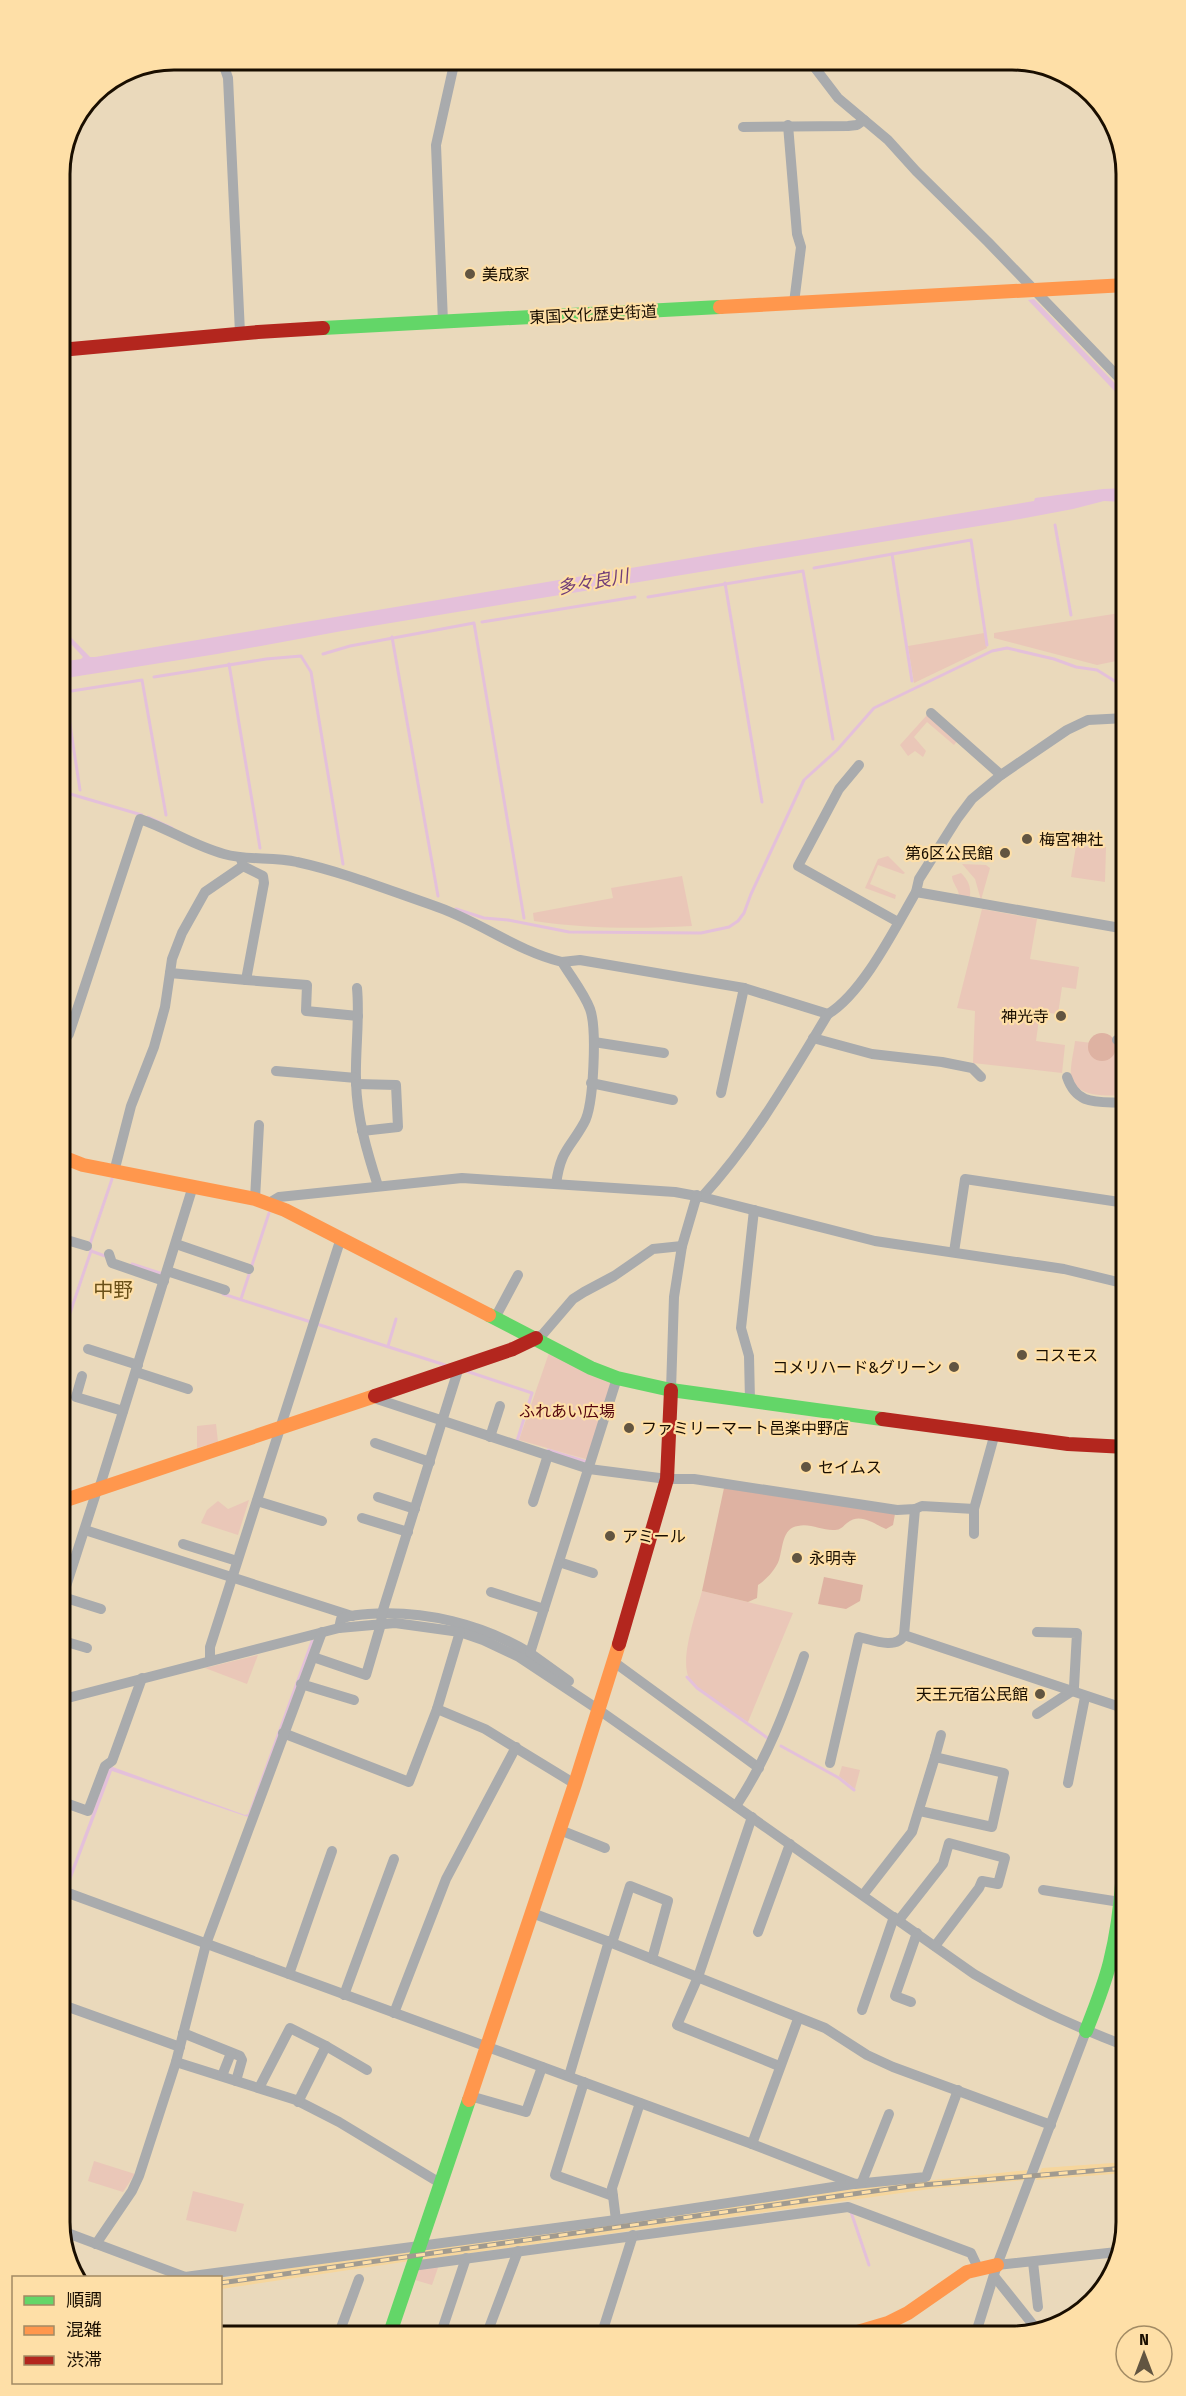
<svg xmlns="http://www.w3.org/2000/svg" width="1186" height="2396" font-family="'Fira Sans Condensed','Noto Sans JP',sans-serif">
<style>
.built{fill:#f6d69d}
.green{fill:#eac7b8}
.forest{fill:#deb2a2}
.water{fill:#e4c0da}
.lines{fill:none;stroke-linecap:round;stroke-linejoin:round}
.stream{stroke:#e4c0da;stroke-width:3}
.street{stroke:#a9abad;stroke-width:10}
.fast{stroke:#63d668;stroke-width:14}
.slow{stroke:#ff974d;stroke-width:14}
.jam{stroke:#b3261e;stroke-width:14}
.rail-casing{stroke:#a19b90;stroke-width:5}
.rail{stroke:#fedfa7;stroke-width:3;stroke-dasharray:9;stroke-linecap:butt}
.poi-dot{fill:#625541;stroke:#fedfa7;stroke-width:2}
.labels{text-anchor:middle;stroke-width:4.5;stroke-linejoin:round;paint-order:stroke}
.poi-label{font-size:16px;fill:#190e00;stroke:#fedfa7;text-anchor:start}
.street-label{font-size:16px;fill:#190e00;stroke:#fedfa7}
.park-label{font-size:16px;fill:#54040e;stroke:#fedfa7}
.water-label{font-size:18px;font-style:italic;fill:#703d78;stroke:#fedfa7}
.quarter-label{font-size:20px;fill:#6a5018;stroke:#fedfa7}
.rim{fill:none;stroke:#190e00;stroke-width:3}
</style>
<rect width="100%" height="100%" fill="#ead9bb"/>
<g class="built">
<path d="M1126,2162V2173L1036,2180L1042,2168Z"/>
<path d="M1028,2170L1025,2180L937,2188L421,2260L424,2250L850,2189Z"/>
<path d="M410,2250V2261L221,2289L220,2278Z"/>
</g>
<g class="green">
<path d="M1126,612V659L1097,665L994,638V633Z"/>
<path d="M984,633L987,648L914,683L908,646Z"/>
<path d="M927,715L957,741L954,745L927,722L914,737L926,751L923,757L915,751L908,756L900,745Z"/>
<path d="M1076,846L1106,847L1105,882L1071,877Z"/>
<path d="M888,856L905,873L903,874L878,865L870,884L896,895L895,899L865,888L878,859Z"/>
<path d="M962,864L986,865L990,868L981,900L975,879Z"/>
<path d="M961,873C968,880 971,886 970,896L966,899L959,898C960,889 952,884 952,876Z"/>
<path d="M682,876L692,926C637,929 589,929 534,921L533,913L613,898L611,888Z"/>
<path d="M982,909L1037,919L1030,959L1079,967L1076,989L1062,987L1058,1014L1040,1012L1036,1041L1065,1045L1062,1073L973,1063L975,1011L957,1008Z"/>
<path d="M1075,1041L1101,1044L1102,1051L1126,1054V1096C1108,1095 1075,1099 1071,1075C1070,1065 1074,1051 1075,1041Z"/>
<path d="M549,1353L613,1382L589,1460L519,1440Z"/>
<path d="M216,1424L218,1442L197,1448V1426Z"/>
<path d="M249,1500L238,1535L201,1523L207,1510L218,1501L228,1509Z"/>
<path d="M702,1591L793,1613L748,1722C731,1711 704,1697 691,1681C677,1664 697,1611 702,1591Z"/>
<path d="M258,1655L247,1684L205,1668Z"/>
<path d="M842,1766L860,1770L855,1789L839,1776Z"/>
<path d="M94,2161L135,2174L123,2192L88,2181Z"/>
<path d="M193,2191L244,2204L236,2232L186,2220Z"/>
<path d="M440,2262L432,2285L408,2278L412,2266Z"/>
</g>
<g class="forest">
<circle cx="1102" cy="1047" r="14"/>
<path d="M724,1488L895,1514L893,1525L886,1529C874,1524 860,1512 847,1523C843,1526 841,1530 835,1530C823,1531 810,1523 798,1526C782,1528 783,1548 779,1560C776,1569 766,1580 758,1585L757,1598L748,1602L702,1591Z"/>
<path d="M824,1577L863,1585L860,1601L846,1609L818,1604Z"/>
</g>
<g class="water">
<path d="M1034,299L1126,395V403L1028,300Z"/>
<path d="M1126,488V502L1104,501L1073,509L1009,521L342,631L217,654L60,679V662L81,659L83,657L60,632V626L90,657H95L1034,501L1035,498L1103,489Z"/>
<path d="M311,1640H314L248,1817L112,1771L68,1888L65,1887L110,1766L245,1815L248,1814Z"/>
</g>
<g class="lines">
<g class="stream">
<path d="M1055,525L1071,615"/>
<path d="M892,554L912,681"/>
<path d="M814,568L971,540L987,645"/>
<path d="M725,583L762,802"/>
<path d="M648,597L803,571L833,739"/>
<path d="M482,622L635,597"/>
<path d="M392,637L438,896"/>
<path d="M323,654L350,646L474,623L524,918"/>
<path d="M229,664L260,848"/>
<path d="M154,677L266,659L301,656L311,672L343,864"/>
<path d="M80,790L65,692L142,680L166,815"/>
<path d="M60,791L142,815"/>
<path d="M148,817L172,828"/>
<path d="M60,819L66,802"/>
<path d="M456,909L484,918L508,920L569,932L701,933L729,927L738,921L744,913L751,894L804,780L837,750L874,708L992,651L1007,648L1054,659L1076,667L1097,670L1126,688"/>
<path d="M105,1256L91,1251L90,1244L112,1179"/>
<path d="M132,1264L163,1274"/>
<path d="M223,1294L311,1322"/>
<path d="M241,1299L269,1213"/>
<path d="M69,1316L91,1251"/>
<path d="M317,1324L445,1365"/>
<path d="M388,1346L396,1319"/>
<path d="M466,1371L532,1393L517,1441H518"/>
<path d="M548,1450L587,1462"/>
<path d="M687,1677L697,1688L769,1739"/>
<path d="M781,1746L839,1778L854,1790"/>
<path d="M851,2212L869,2265"/>
</g>
<g class="street">
<path d="M216,60L225,69L228,78L240,333"/>
<path d="M809,60L838,98L888,140L916,171L988,242L1126,385"/>
<path d="M788,125L797,234L801,247L794,303"/>
<path d="M743,127L848,126L857,125L864,120"/>
<path d="M443,322L436,145L455,60"/>
<path d="M931,713L1001,775"/>
<path d="M859,765L839,789L798,866L898,922"/>
<path d="M243,866L263,876L264,883L246,980L307,985L306,1011L358,1016"/>
<path d="M916,892L1126,929"/>
<path d="M562,962L580,960L744,988L828,1014"/>
<path d="M170,973L246,980"/>
<path d="M357,988C360,1019 355,1050 356,1082C357,1118 367,1152 378,1186"/>
<path d="M813,1038L872,1054L942,1062L972,1068L981,1077"/>
<path d="M1117,1040L1126,1041"/>
<path d="M594,1042L664,1053"/>
<path d="M60,1047L69,1034L140,819C169,829 194,846 224,854C248,861 273,856 297,862C343,872 388,890 432,905C478,920 516,951 562,962C571,977 584,993 590,1009C597,1028 594,1106 584,1123C569,1150 561,1149 556,1184"/>
<path d="M276,1071L356,1078"/>
<path d="M1067,1077C1077,1107 1099,1101 1126,1103"/>
<path d="M591,1083L673,1100"/>
<path d="M356,1084L396,1085L398,1127L362,1131"/>
<path d="M721,1093L744,988"/>
<path d="M114,1172L131,1106L154,1047L165,1007L172,959L182,933L205,892L243,866L241,859"/>
<path d="M702,1197C752,1143 790,1077 828,1014C863,993 895,928 916,892L919,879L957,819L972,799L1001,775L1067,730L1088,720L1126,718"/>
<path d="M255,1199L259,1125"/>
<path d="M269,1203L279,1197L462,1178L675,1192L702,1197L875,1241L1064,1269L1126,1284"/>
<path d="M60,1238L87,1246"/>
<path d="M176,1244L249,1269"/>
<path d="M954,1252L965,1179L1126,1203"/>
<path d="M109,1254L112,1263L164,1281"/>
<path d="M167,1271L225,1290"/>
<path d="M495,1318L518,1275"/>
<path d="M536,1338L543,1334L573,1299L584,1292L614,1276L653,1249L682,1246"/>
<path d="M88,1349L138,1365"/>
<path d="M136,1372L188,1389"/>
<path d="M82,1376L76,1397L123,1411"/>
<path d="M671,1390L674,1297L682,1246L697,1195"/>
<path d="M371,1397L589,1469L667,1479H694L897,1510L915,1509L922,1506L974,1509"/>
<path d="M750,1401L749,1356L741,1328L754,1210"/>
<path d="M490,1437L500,1406"/>
<path d="M375,1443L430,1462"/>
<path d="M99,1489L193,1186"/>
<path d="M378,1497L415,1509"/>
<path d="M257,1501L322,1521"/>
<path d="M533,1502L548,1455"/>
<path d="M362,1518L408,1532"/>
<path d="M85,1530L352,1616"/>
<path d="M974,1534V1509L995,1433"/>
<path d="M183,1544L237,1561"/>
<path d="M559,1562L593,1573"/>
<path d="M491,1592L544,1609"/>
<path d="M63,1597L101,1609"/>
<path d="M60,1605L97,1490"/>
<path d="M339,1628L341,1619C349,1615 359,1615 368,1614C424,1610 482,1624 530,1653L617,1378"/>
<path d="M1037,1632L1077,1633L1074,1687L1072,1691L1037,1714"/>
<path d="M904,1635L1126,1709"/>
<path d="M60,1640L87,1648"/>
<path d="M530,1653L569,1681"/>
<path d="M313,1657L366,1675L381,1624L382,1613L459,1367"/>
<path d="M210,1660V1647L341,1238"/>
<path d="M614,1662L759,1768"/>
<path d="M301,1684L354,1700"/>
<path d="M60,1700L339,1628L395,1623L460,1632L483,1640L519,1657L599,1710L974,1974C1023,2003 1073,2026 1126,2046"/>
<path d="M437,1709L485,1729L575,1784"/>
<path d="M283,1733L409,1782L437,1709L460,1632"/>
<path d="M935,1757L941,1735"/>
<path d="M830,1763L859,1637C872,1640 897,1650 904,1635L915,1509"/>
<path d="M1068,1783L1085,1697"/>
<path d="M60,1801L88,1811L105,1766L112,1761L142,1678"/>
<path d="M736,1806C767,1759 786,1709 804,1656"/>
<path d="M752,1817L698,1977L677,2025L779,2066"/>
<path d="M560,1830L605,1848"/>
<path d="M60,1890L752,2144L855,2184L926,2177L958,2090"/>
<path d="M1043,1890L1120,1902"/>
<path d="M863,1895L912,1832L935,1757L1004,1773L992,1827L920,1811"/>
<path d="M532,1913L612,1943L825,2028L867,2055L893,2067L1051,2125"/>
<path d="M899,1920L943,1864L949,1843L1005,1858L998,1884L982,1881L979,1888L935,1946"/>
<path d="M758,1932L790,1844"/>
<path d="M612,1943L630,1886L668,1901L652,1959"/>
<path d="M289,1974L332,1851"/>
<path d="M344,1995L394,1859"/>
<path d="M911,2002L895,1996L917,1933"/>
<path d="M60,2004L180,2047"/>
<path d="M862,2010L894,1917"/>
<path d="M394,2013L446,1879L516,1747"/>
<path d="M183,2033L240,2056L242,2060L236,2081"/>
<path d="M176,2062L296,2100L339,2122L440,2183"/>
<path d="M222,2076L231,2053"/>
<path d="M569,2076L609,1941"/>
<path d="M584,2082L555,2175L613,2196"/>
<path d="M259,2088L290,2028L326,2046L367,2070"/>
<path d="M470,2096L526,2112L542,2067"/>
<path d="M298,2102L326,2046"/>
<path d="M640,2103L612,2188L616,2220L853,2184"/>
<path d="M752,2144L798,2019"/>
<path d="M862,2182L889,2114"/>
<path d="M62,2231L185,2277L616,2220"/>
<path d="M96,2244L132,2191L139,2176L176,2062L206,1944L322,1632"/>
<path d="M1033,2262L1038,2307"/>
<path d="M997,2265L1117,2252"/>
<path d="M412,2266L848,2207L971,2253L978,2268"/>
<path d="M994,2276L1038,2331"/>
<path d="M338,2336L359,2279"/>
<path d="M440,2336L466,2258"/>
<path d="M486,2336L518,2251"/>
<path d="M601,2336L633,2235"/>
<path d="M975,2336L997,2265L1086,2031"/>
</g>
<g class="fast">
<path d="M323,328L720,307"/>
<path d="M489,1315L591,1368L617,1378L671,1390L882,1419"/>
<path d="M1086,2031C1095,2008 1104,1986 1110,1962C1128,1890 1124,1813 1126,1739"/>
<path d="M389,2336L469,2100"/>
</g>
<g class="slow">
<path d="M720,307L1126,285"/>
<path d="M60,1156L83,1165L255,1199L285,1210L489,1315"/>
<path d="M60,1502L375,1396"/>
<path d="M469,2100L575,1784L619,1644"/>
<path d="M844,2336L888,2323L908,2313L967,2272L997,2265"/>
</g>
<g class="jam">
<path d="M60,350L258,332L323,328"/>
<path d="M375,1396L513,1349L536,1338"/>
<path d="M882,1419L1068,1444L1126,1447"/>
<path d="M619,1644L667,1479L671,1390"/>
</g>
<defs>
<path id="rail" d="M220,2283L910,2186L1126,2168"/>
</defs>
<use href="#rail" class="rail-casing"/>
<use href="#rail" class="rail"/>
</g>
<g class="poi-dot">
<circle cx="470" cy="274" r="6"/>
<circle cx="1027" cy="839" r="6"/>
<circle cx="1005" cy="853" r="6"/>
<circle cx="1061" cy="1016" r="6"/>
<circle cx="1022" cy="1355" r="6"/>
<circle cx="954" cy="1367" r="6"/>
<circle cx="629" cy="1428" r="6"/>
<circle cx="806" cy="1467" r="6"/>
<circle cx="610" cy="1536" r="6"/>
<circle cx="797" cy="1558" r="6"/>
<circle cx="1040" cy="1694" r="6"/>
</g>
<g class="labels">
<g class="poi-label">
<text x="482" y="280">美成家</text>
<text x="1039" y="845">梅宮神社</text>
<text x="993" y="859" text-anchor="end">第6区公民館</text>
<text x="1049" y="1022" text-anchor="end">神光寺</text>
<text x="1034" y="1361">コスモス</text>
<text x="942" y="1373" text-anchor="end">コメリハード&amp;グリーン</text>
<text x="641" y="1434">ファミリーマート邑楽中野店</text>
<text x="818" y="1473">セイムス</text>
<text x="622" y="1542">アミール</text>
<text x="809" y="1564">永明寺</text>
<text x="1028" y="1700" text-anchor="end">天王元宿公民館</text>
</g>
<g class="street-label">
<text transform="translate(593 314) rotate(-3)" y="6">東国文化歴史街道</text>
</g>
<g class="park-label">
<text x="567" y="1417">ふれあい広場</text>
</g>
<g class="water-label">
<text transform="translate(593 582) rotate(-10)" y="6">多々良川</text>
</g>
<g class="quarter-label">
<text x="113" y="1297">中野</text>
</g>
</g>
<path d="M0 0H1186V2396H0ZM174 70H1012A104 104 0 0 1 1116 174V2222A104 104 0 0 1 1012 2326H174A104 104 0 0 1 70 2222V174A104 104 0 0 1 174 70Z" fill="#fedfa7" fill-rule="evenodd"/>
<path class="rim" d="M174 70H1012A104 104 0 0 1 1116 174V2222A104 104 0 0 1 1012 2326H174A104 104 0 0 1 70 2222V174A104 104 0 0 1 174 70Z"/>
<rect x="12" y="2276" width="210" height="108" fill="#fedfa7" stroke="#a28b64" stroke-width="1.5"/>
<rect x="24" y="2296" width="30" height="9" fill="#63d668" stroke="#a28b64" stroke-width="1.5"/>
<text x="66" y="2306" font-size="18" fill="#190e00">順調</text>
<rect x="24" y="2326" width="30" height="9" fill="#ff974d" stroke="#a28b64" stroke-width="1.5"/>
<text x="66" y="2336" font-size="18" fill="#190e00">混雑</text>
<rect x="24" y="2356" width="30" height="9" fill="#b3261e" stroke="#a28b64" stroke-width="1.5"/>
<text x="66" y="2366" font-size="18" fill="#190e00">渋滞</text>
<g transform="translate(1144 2354)"><circle r="28" fill="#fedfa7" stroke="#a28b64" stroke-width="1.5"/>
<path d="M0-4.5L10 22L0 15L-10 22Z" fill="#625541"/>
<text y="-9" font-size="16" font-weight="bold" text-anchor="middle" fill="#190e00">N</text>
</g>
</svg>
